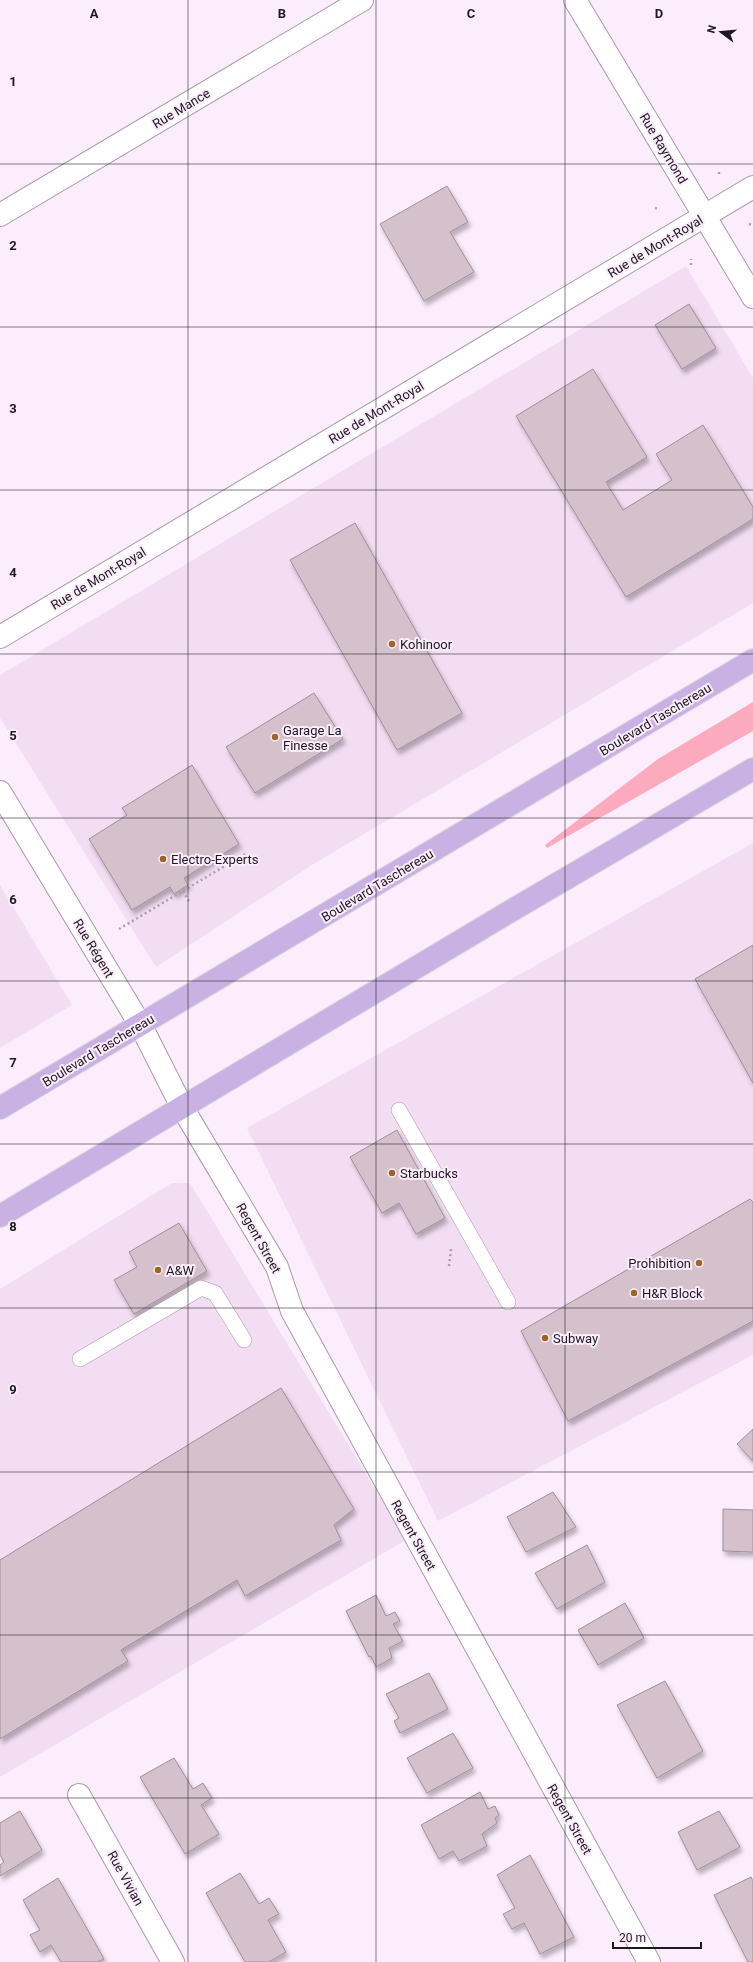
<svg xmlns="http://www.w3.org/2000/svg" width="753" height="1962" font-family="Roboto,sans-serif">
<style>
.built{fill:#f2ddf2}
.green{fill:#fcaabe}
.building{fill:#d4c1cb;stroke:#a18e99;filter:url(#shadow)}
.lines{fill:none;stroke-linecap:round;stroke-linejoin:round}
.service-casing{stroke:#a99ba9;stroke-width:16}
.minor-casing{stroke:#a99ba9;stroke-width:24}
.primary-casing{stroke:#dbdadb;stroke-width:24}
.path{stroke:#aa9eab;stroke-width:2.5;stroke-dasharray:2 3;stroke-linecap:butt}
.service{stroke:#fff;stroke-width:15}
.minor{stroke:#fff;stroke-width:22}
.primary{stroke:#c9b2e3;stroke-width:22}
.grid{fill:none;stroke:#1e191f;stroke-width:1;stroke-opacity:0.55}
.poi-dot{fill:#a06327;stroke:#fcedfd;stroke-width:1.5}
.labels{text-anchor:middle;stroke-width:4;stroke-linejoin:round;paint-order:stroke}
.street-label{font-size:13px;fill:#1e191f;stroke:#fcedfd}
.poi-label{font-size:13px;fill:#1e191f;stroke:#fcedfd;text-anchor:start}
.grid-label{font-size:13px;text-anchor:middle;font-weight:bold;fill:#1e191f;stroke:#fcedfd;stroke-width:4;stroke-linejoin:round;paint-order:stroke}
</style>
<defs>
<filter id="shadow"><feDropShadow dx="2.5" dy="4.5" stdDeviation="2" flood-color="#0004"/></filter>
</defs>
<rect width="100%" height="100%" fill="#fcedfd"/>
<g class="built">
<path d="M686,266L753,378V603L312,865L156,967L0,718V675Z"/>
<path d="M753,843V1355L438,1521L247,1128Z"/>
<path d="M0,885L72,1005L0,1048Z"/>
<path d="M172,1183H190L406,1540L0,1777V1289Z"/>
</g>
<path class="green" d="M753,702V731L547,848L545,845L658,759Z"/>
<g class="building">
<path d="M447,186L468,222L450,232L474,272L424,301L380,224Z"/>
<path d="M689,304L716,348L682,369L655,325Z"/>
<path d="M593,369L647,457L606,482L623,510L672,480L656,454L703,425L753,507V519L626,597L516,416Z"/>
<path d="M355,523L462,713L397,750L290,560Z"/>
<path d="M314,693L343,739L255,793L226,747Z"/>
<path d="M192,765L239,844L184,878L188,885L174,894L170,887L132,910L89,839L127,815L122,808Z"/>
<path d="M753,945V1083L695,979Z"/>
<path d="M397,1130L445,1218L416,1234L399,1203L382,1213L350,1157Z"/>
<path d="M750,1199L753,1202V1321L568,1421L521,1331Z"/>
<path d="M179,1223L207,1271L134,1314L114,1280L137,1267L129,1252Z"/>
<path d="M281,1388L354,1509L334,1525L341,1540L245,1596L237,1580L121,1650L128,1661L0,1739V1560Z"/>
<path d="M753,1429V1461L737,1444Z"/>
<path d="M553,1492L576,1527L526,1552L507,1517Z"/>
<path d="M723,1509L753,1510V1552L723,1551Z"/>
<path d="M587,1545L605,1582L557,1609L535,1573Z"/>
<path d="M376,1595L386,1616L395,1612L400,1621L393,1624L403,1641L389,1648L392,1658L376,1667L371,1656L369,1657L346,1611Z"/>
<path d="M625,1603L644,1638L598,1665L578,1630Z"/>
<path d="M429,1673L448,1709L400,1733L394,1721L399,1718L386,1694Z"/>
<path d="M665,1681L703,1751L657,1778L617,1705Z"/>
<path d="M453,1733L473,1768L427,1793L407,1758Z"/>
<path d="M174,1758L193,1789L203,1783L212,1798L201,1805L219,1834L185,1854L140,1777Z"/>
<path d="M480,1792L488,1809L495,1806L499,1815L495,1818L497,1823L482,1834L487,1846L459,1861L453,1851L439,1859L421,1825Z"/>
<path d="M20,1811L42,1850L0,1876V1865L4,1862L0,1855V1823Z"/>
<path d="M719,1811L740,1847L697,1870L678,1832Z"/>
<path d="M530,1855L574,1937L540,1954L524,1923L512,1929L503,1914L515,1908L497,1875Z"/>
<path d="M240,1873L259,1904L269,1898L279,1914L268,1920L286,1952L269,1962H245L206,1893Z"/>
<path d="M751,1877L753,1881V1962H748L714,1895Z"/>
<path d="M58,1878L94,1941L104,1959L97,1962H61L51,1945L40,1952L30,1935L40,1930L23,1900Z"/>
</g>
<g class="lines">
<defs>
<g id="service">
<path d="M399,1110L508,1302"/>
<path d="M80,1359L201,1288L215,1293L244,1340"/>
</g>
<g id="minor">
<path d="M575,0L753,297"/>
<path d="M0,215L362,0"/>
<path d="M0,637L753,187"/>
<path d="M0,792L141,1026L182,1107L277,1267L292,1311L649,1962"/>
<path d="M79,1795L173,1962"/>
</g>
<g id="primary">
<path d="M0,1108L753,660"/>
<path d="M0,1216L509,912L753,769"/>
</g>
</defs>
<use href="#service" class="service-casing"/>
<use href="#minor" class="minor-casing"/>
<use href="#primary" class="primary-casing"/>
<g class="path">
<path d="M719,174V169"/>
<path d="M655,208L660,209"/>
<path d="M749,224L753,225"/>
<path d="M691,265V259"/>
<path d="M183,891L189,901"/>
<path d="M119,929L245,854"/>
<path d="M449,1266L451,1249"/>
</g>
<use href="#service" class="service"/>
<use href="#minor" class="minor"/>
<use href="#primary" class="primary"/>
</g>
<path class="grid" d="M188,0V1962M376,0V1962M565,0V1962M0,164H753M0,327H753M0,490H753M0,654H753M0,818H753M0,981H753M0,1144H753M0,1308H753M0,1472H753M0,1635H753M0,1798H753"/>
<g class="poi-dot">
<circle cx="392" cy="644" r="4"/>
<circle cx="275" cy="737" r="4"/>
<circle cx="163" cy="859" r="4"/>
<circle cx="392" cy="1173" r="4"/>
<circle cx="699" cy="1263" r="4"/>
<circle cx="158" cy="1270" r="4"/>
<circle cx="634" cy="1293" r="4"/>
<circle cx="545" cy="1338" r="4"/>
</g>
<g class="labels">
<g class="street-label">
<text transform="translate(181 108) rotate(-31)" y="5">Rue Mance</text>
<text transform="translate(664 148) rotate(59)" y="5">Rue Raymond</text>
<text transform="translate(655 246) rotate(-31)" y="5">Rue de Mont-Royal</text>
<text transform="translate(376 412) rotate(-31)" y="5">Rue de Mont-Royal</text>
<text transform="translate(98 578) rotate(-31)" y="5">Rue de Mont-Royal</text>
<text transform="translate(655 719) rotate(-31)" y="5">Boulevard Taschereau</text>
<text transform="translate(377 885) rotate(-31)" y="5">Boulevard Taschereau</text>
<text transform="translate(94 948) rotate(59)" y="5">Rue Régent</text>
<text transform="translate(98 1050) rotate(-31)" y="5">Boulevard Taschereau</text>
<text transform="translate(259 1238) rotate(61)" y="5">Regent Street</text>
<text transform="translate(414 1535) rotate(61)" y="5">Regent Street</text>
<text transform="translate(570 1819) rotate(61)" y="5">Regent Street</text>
<text transform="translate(126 1878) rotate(61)" y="5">Rue Vivian</text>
</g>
<g class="poi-label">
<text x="400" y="649">Kohinoor</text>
<text x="283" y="735">Garage La<tspan x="283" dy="15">Finesse</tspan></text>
<text x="171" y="864">Electro-Experts</text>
<text x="400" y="1178">Starbucks</text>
<text x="691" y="1268" text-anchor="end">Prohibition</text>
<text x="166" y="1275">A&amp;W</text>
<text x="642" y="1298">H&amp;R Block</text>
<text x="553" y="1343">Subway</text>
</g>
</g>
<g class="grid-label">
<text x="94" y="18">A</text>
<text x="282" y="18">B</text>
<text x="471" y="18">C</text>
<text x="659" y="18">D</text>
<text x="13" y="86">1</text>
<text x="13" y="250">2</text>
<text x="13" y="413">3</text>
<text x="13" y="577">4</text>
<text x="13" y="740">5</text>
<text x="13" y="904">6</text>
<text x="13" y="1067">7</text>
<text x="13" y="1231">8</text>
<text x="13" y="1394">9</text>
</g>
<g transform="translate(721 32) rotate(286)" stroke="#fcedfd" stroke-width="3" paint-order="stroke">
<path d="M0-3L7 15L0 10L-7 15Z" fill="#1e191f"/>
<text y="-6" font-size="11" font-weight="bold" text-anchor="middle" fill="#1e191f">N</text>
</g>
<path d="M613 1942v6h88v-6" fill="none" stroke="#1e191f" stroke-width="2"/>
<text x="619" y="1942" font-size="12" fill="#1e191f" stroke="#fcedfd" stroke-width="3" paint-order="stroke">20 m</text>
</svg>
